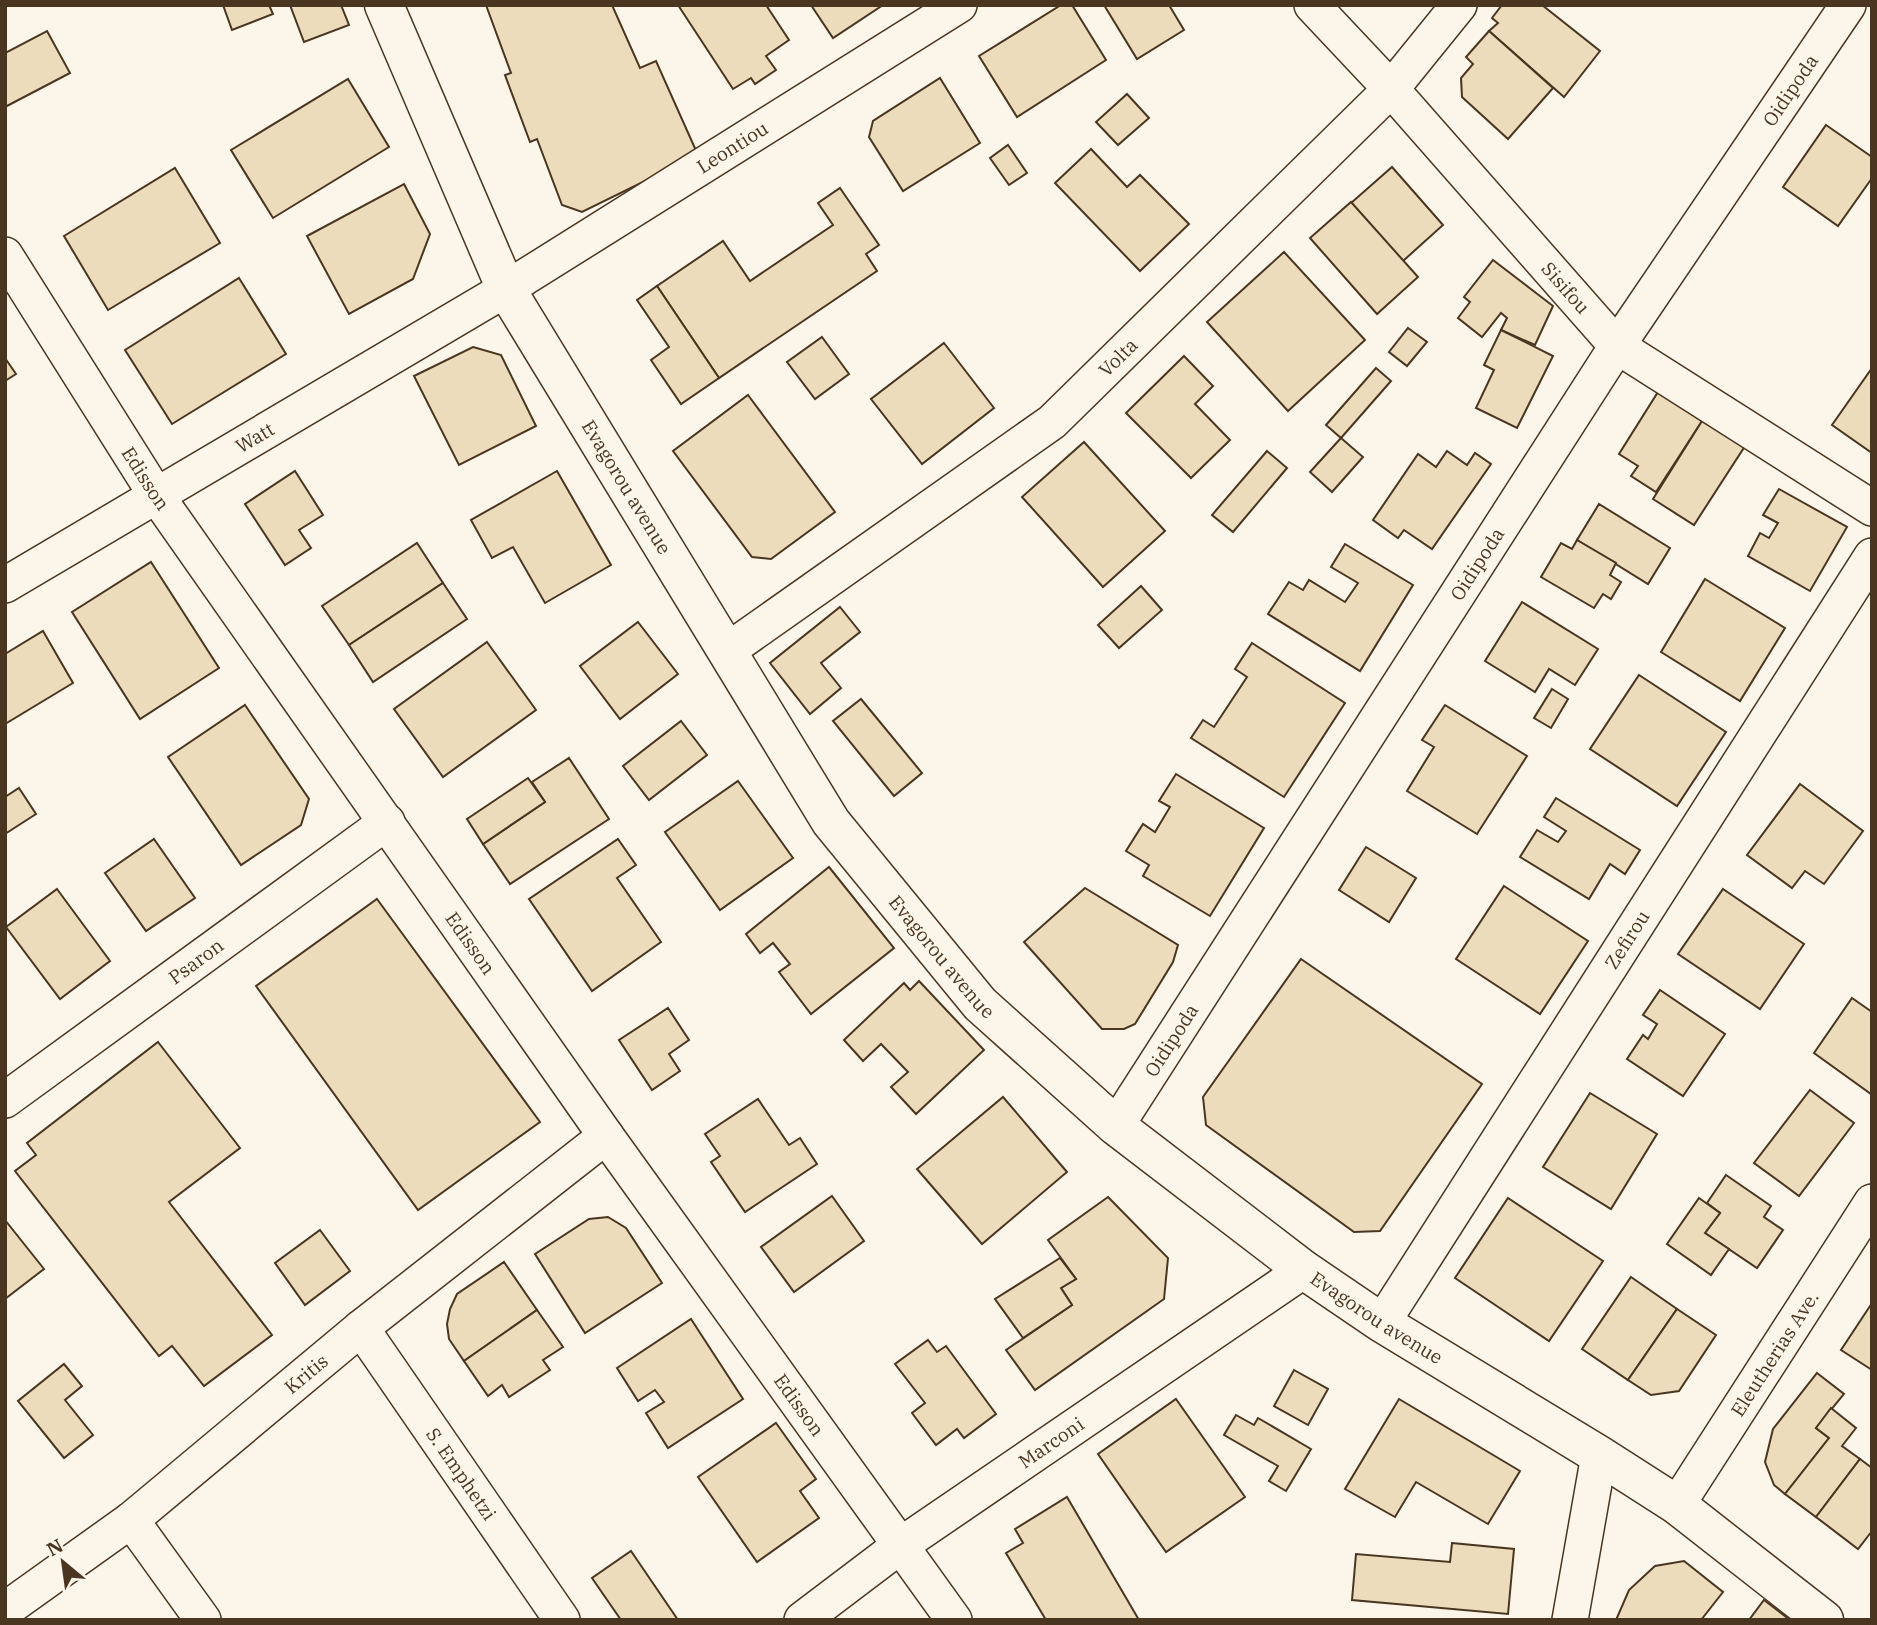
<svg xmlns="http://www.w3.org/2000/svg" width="1877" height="1625" font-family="'IBM Plex Serif',serif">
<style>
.building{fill:#ecdcbc;stroke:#4a3520;stroke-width:2}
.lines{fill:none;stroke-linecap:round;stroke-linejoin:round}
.street-casing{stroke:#4a3520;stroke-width:38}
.secondary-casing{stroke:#4a3520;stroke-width:41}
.street{stroke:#fbf6e9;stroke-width:35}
.secondary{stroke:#fbf6e9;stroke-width:38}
.labels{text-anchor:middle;stroke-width:5;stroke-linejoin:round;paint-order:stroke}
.street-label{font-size:19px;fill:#4a3520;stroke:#fbf6e9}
</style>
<rect width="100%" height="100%" fill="#fbf6e9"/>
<g class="building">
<path d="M223,5H269L273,14L232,30Z"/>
<path d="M290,5H341L349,25L304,42Z"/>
<path d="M486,5H612L640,68L656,61L698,155L582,212L562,205L537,139L530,142L505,75L511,73Z"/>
<path d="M678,5H766L789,40L766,56L776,70L755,84L751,78L733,89Z"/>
<path d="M811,5H883L833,38Z"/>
<path d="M1061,5H1072L1106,60L1017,117L979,56Z"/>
<path d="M1104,5H1169L1184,30L1137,59Z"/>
<path d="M1502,5H1542L1600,51L1564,97L1489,31L1498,23L1492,18Z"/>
<path d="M47,31L70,73L5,107V53Z"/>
<path d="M1489,31L1553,88L1508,139L1462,97L1461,78L1473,64L1466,57Z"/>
<path d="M940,78L980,143L903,191L869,137L873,121Z"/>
<path d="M348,79L389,147L273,218L231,150Z"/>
<path d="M1127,94L1149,118L1118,145L1096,122Z"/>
<path d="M1826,125L1872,157V178L1838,226L1783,187Z"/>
<path d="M1008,145L1027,173L1009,185L990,158Z"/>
<path d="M1091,149L1127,187L1140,175L1189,224L1140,271L1055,183Z"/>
<path d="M1392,167L1443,225L1403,261L1351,203Z"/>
<path d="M175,168L220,243L108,310L64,236Z"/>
<path d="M404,184L430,234L413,279L349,314L307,236Z"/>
<path d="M840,188L879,245L866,254L877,271L719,378L657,286L723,241L750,281L833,225L818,203Z"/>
<path d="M1351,202L1418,277L1377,314L1310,238Z"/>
<path d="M1284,252L1365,340L1288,411L1207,322Z"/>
<path d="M1493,260L1553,306L1535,345L1501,330L1507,318L1501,313L1482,337L1458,318L1470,302L1464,297Z"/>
<path d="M239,278L286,354L172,424L125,350Z"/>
<path d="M657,286L719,378L681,404L651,360L669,347L637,300Z"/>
<path d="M1408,328L1427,342L1407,366L1389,352Z"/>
<path d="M1501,330L1553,356L1517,428L1476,408L1494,370L1484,365Z"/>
<path d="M822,337L849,374L815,399L787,362Z"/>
<path d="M944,343L994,408L922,464L871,399Z"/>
<path d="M473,347L501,355L536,426L459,465L414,376Z"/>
<path d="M1184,356L1213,386L1195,404L1230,440L1191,478L1126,413Z"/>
<path d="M5,358L16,374L5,381Z"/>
<path d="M1376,368L1391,381L1341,438L1326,425Z"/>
<path d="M1872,368V453L1832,425Z"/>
<path d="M1658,392L1702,421L1656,492L1631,476L1638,466L1619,454Z"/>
<path d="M748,395L835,512L771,559L752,557L673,451Z"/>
<path d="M1702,421L1745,446L1694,525L1653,499Z"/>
<path d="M1341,438L1363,457L1332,492L1310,472Z"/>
<path d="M1084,442L1165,531L1103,587L1022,497Z"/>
<path d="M1267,451L1287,468L1233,532L1212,515Z"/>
<path d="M1447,451L1467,465L1475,453L1491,464L1432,549L1404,530L1398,538L1373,520L1418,454L1436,467Z"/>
<path d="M295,471L323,515L299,530L311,548L285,565L245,504Z"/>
<path d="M557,471L611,565L545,603L513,547L492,558L471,520Z"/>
<path d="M1779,489L1847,527L1810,591L1748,556L1760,533L1769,538L1778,523L1763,515Z"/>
<path d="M1599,504L1670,548L1648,584L1577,540Z"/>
<path d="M1577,540L1616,563L1610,575L1621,582L1611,599L1603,594L1594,608L1541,577L1561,543L1572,549Z"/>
<path d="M417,543L443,583L349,645L322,606Z"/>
<path d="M1345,544L1413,585L1360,671L1268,614L1289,582L1303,590L1309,580L1345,602L1358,583L1331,567Z"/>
<path d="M151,562L219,668L140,719L72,612Z"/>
<path d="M1705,579L1785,628L1740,701L1661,652Z"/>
<path d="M443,583L467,619L373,682L349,645Z"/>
<path d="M1141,586L1162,610L1119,648L1098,625Z"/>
<path d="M1522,602L1598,649L1575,685L1549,669L1535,692L1485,661Z"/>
<path d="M840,607L860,632L821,663L841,688L810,714L770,663Z"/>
<path d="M638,622L678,674L620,719L580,666Z"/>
<path d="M43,631L73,683L5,724V654Z"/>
<path d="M487,642L536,710L443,777L394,709Z"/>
<path d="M1252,643L1345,703L1284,797L1191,738L1203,720L1214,727L1247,677L1235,669Z"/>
<path d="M1639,675L1726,732L1677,806L1590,749Z"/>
<path d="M1552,689L1568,699L1551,728L1534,718Z"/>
<path d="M861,699L922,773L894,796L833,721Z"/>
<path d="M245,705L309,799L301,825L241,865L168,757Z"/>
<path d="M1445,705L1527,756L1477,834L1407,791L1434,747L1422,740Z"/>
<path d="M681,721L707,755L649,800L623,766Z"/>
<path d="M569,758L609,819L510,884L483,844L545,802L532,782Z"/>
<path d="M1176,774L1264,828L1210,916L1143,876L1149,865L1126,851L1143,824L1155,832L1170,807L1159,801Z"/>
<path d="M528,778L545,802L483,844L467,819Z"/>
<path d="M738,781L793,858L720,910L665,832Z"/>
<path d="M1800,784L1863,831L1824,884L1805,871L1792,888L1747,855Z"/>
<path d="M19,788L36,814L5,834V797Z"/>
<path d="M1556,798L1640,850L1625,874L1610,864L1589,899L1520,857L1537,830L1558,842L1566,831L1544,817Z"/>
<path d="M154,839L195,898L146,931L105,873Z"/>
<path d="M618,839L636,865L617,878L661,942L592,991L529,899Z"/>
<path d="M1366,847L1416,878L1389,922L1339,890Z"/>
<path d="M829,867L894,948L811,1014L779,972L790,964L773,943L760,953L746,934Z"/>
<path d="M1504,886L1588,941L1540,1014L1456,959Z"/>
<path d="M1085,888L1178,945L1173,962L1135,1024L1124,1029H1102L1024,942Z"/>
<path d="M57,889L110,961L60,999L6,927Z"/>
<path d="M1723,889L1804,944L1760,1009L1678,954Z"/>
<path d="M377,899L540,1122L418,1210L256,986Z"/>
<path d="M1301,959L1482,1084L1380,1231L1354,1232L1206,1125L1203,1097Z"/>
<path d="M919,981L984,1050L916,1114L891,1087L908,1072L881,1044L863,1061L844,1040L904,983L910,990Z"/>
<path d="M1660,990L1725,1034L1683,1096L1627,1059L1643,1035L1648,1039L1657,1024L1643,1015Z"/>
<path d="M1852,998L1872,1012L1871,1094L1814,1053Z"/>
<path d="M668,1008L689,1040L669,1054L680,1071L652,1090L619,1040Z"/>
<path d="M158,1042L240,1148L169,1202L272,1335L204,1386L172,1346L159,1356L15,1171L36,1155L27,1143Z"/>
<path d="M1810,1090L1854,1123L1799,1196L1754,1163Z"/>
<path d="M1590,1093L1657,1134L1611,1209L1543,1167Z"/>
<path d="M1003,1097L1067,1172L982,1244L917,1169Z"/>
<path d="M758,1099L789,1145L800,1138L817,1164L745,1212L711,1162L720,1156L705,1134Z"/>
<path d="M1726,1175L1771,1206L1764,1217L1783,1230L1757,1268L1705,1233L1720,1213L1707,1203Z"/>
<path d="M832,1196L864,1241L794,1292L761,1247Z"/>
<path d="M1108,1197L1168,1258L1164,1299L1035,1390L1006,1350L1072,1305L1061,1288L1076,1279L1048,1240Z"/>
<path d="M1508,1198L1603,1261L1549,1341L1455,1278Z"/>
<path d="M1699,1198L1720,1213L1705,1233L1729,1249L1711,1275L1667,1244Z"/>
<path d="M608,1217L626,1228L662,1283L585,1333L535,1254L589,1219Z"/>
<path d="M5,1220L44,1269L5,1299Z"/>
<path d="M320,1230L350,1271L305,1305L275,1263Z"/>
<path d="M1060,1258L1076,1279L1061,1288L1072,1305L1023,1338L995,1299Z"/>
<path d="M504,1262L537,1310L464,1361L449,1339L447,1324L450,1309L457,1294Z"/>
<path d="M1631,1277L1677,1309L1628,1380L1582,1349Z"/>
<path d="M1872,1303V1370L1841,1350Z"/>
<path d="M1677,1309L1716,1335L1679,1391L1651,1395L1628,1380Z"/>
<path d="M537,1310L563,1347L543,1360L550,1370L509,1397L502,1385L488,1396L464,1361Z"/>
<path d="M691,1319L743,1399L668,1448L646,1413L664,1402L655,1390L638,1401L617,1368Z"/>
<path d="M928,1340L937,1352L946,1346L996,1414L964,1438L957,1429L936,1445L912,1413L925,1403L895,1364Z"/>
<path d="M64,1364L82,1386L65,1400L93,1435L64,1458L18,1401Z"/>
<path d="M1294,1370L1328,1389L1308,1425L1274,1406Z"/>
<path d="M1817,1373L1844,1394L1816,1428L1829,1438L1785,1494L1774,1485L1765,1462L1773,1429Z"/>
<path d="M1176,1399L1245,1497L1166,1552L1098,1454Z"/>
<path d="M1399,1399L1520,1471L1488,1524L1416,1482L1395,1517L1345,1489Z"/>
<path d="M1831,1408L1856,1428L1842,1446L1860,1459L1816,1517L1785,1494L1829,1438L1816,1428Z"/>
<path d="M1236,1415L1254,1425L1258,1418L1311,1449L1286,1491L1269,1481L1278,1466L1224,1435Z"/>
<path d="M776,1423L816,1479L800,1491L819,1518L757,1562L698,1477Z"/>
<path d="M1860,1459L1872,1468V1531L1858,1549L1816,1517Z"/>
<path d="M1067,1497L1139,1620H1046L1006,1553L1023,1543L1015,1529Z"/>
<path d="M1452,1543L1514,1549L1508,1614L1352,1600L1356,1554L1450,1562Z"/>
<path d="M631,1551L678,1620H621L592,1578Z"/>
<path d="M1684,1561L1723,1592L1701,1620H1616L1629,1590L1655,1566Z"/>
<path d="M1764,1600L1790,1620H1749Z"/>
</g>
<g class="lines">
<defs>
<g id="street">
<path id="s1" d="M1312,5L1391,89L1617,346L1872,508"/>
<path id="s2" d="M5,255L156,495L606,1136L954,1620"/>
<path id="s3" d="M5,585L506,289L959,5"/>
<path id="s4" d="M727,651L1052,422L1391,89L1459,5"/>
<path id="s5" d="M5,1100L387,822"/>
<path id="s6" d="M1116,1126L1617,346L1848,5"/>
<path id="s7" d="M1382,1323L1872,556"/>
<path id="s8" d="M361,1328L562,1620"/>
<path id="s9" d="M1677,1505L1872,1202"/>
<path d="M131,1520L203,1620"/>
<path id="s10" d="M5,1610L131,1520L361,1328L606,1136"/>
<path id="s11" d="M802,1620L901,1545L1304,1270"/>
<path d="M1570,1620L1599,1455"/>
</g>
<g id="secondary">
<path id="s12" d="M384,5L506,289L831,822L980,1004L1116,1126L1304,1270L1382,1323L1599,1455L1677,1505L1824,1620"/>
</g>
</defs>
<use href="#street" class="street-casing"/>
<use href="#secondary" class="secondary-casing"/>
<use href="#street" class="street"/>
<use href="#secondary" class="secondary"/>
</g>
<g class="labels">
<g class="street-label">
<text dy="7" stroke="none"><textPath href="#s6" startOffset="1236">Oidipoda</textPath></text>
<text dy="7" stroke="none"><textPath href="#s3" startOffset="849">Leontiou</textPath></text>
<text dy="7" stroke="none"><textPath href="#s1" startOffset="380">Sisifou</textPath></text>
<text dy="7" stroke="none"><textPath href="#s4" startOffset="490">Volta</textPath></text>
<text dy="7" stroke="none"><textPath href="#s3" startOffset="290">Watt</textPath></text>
<text dy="7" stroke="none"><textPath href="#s2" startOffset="264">Edisson</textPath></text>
<text dy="7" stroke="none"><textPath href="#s12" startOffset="541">Evagorou avenue</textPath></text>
<text dy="7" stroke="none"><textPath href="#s6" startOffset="668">Oidipoda</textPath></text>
<text dy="7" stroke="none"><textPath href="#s7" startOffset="455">Zefirou</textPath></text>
<text dy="7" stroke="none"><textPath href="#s2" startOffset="831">Edisson</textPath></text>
<text dy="7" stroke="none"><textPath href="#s12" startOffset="1108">Evagorou avenue</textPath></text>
<text dy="7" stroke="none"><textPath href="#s5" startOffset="236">Psaron</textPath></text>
<text dy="7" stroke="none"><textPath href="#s6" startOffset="102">Oidipoda</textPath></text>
<text dy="7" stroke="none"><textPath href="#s12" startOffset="1675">Evagorou avenue</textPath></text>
<text dy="7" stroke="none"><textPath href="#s9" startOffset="180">Eleutherias Ave.</textPath></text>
<text dy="7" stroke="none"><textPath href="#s10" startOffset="383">Kritis</textPath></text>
<text dy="7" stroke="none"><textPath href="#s2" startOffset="1398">Edisson</textPath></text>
<text dy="7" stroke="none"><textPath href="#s11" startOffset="306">Marconi</textPath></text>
<text dy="7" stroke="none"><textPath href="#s8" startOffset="177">S. Emphetzi</textPath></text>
</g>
</g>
<rect width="1877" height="1625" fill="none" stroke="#4a3520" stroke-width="14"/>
<g transform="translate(63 1562) rotate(331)" stroke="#fbf6e9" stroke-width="5" paint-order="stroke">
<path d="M0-5L12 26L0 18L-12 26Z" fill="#4a3520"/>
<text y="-10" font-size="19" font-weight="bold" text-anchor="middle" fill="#4a3520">N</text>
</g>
</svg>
